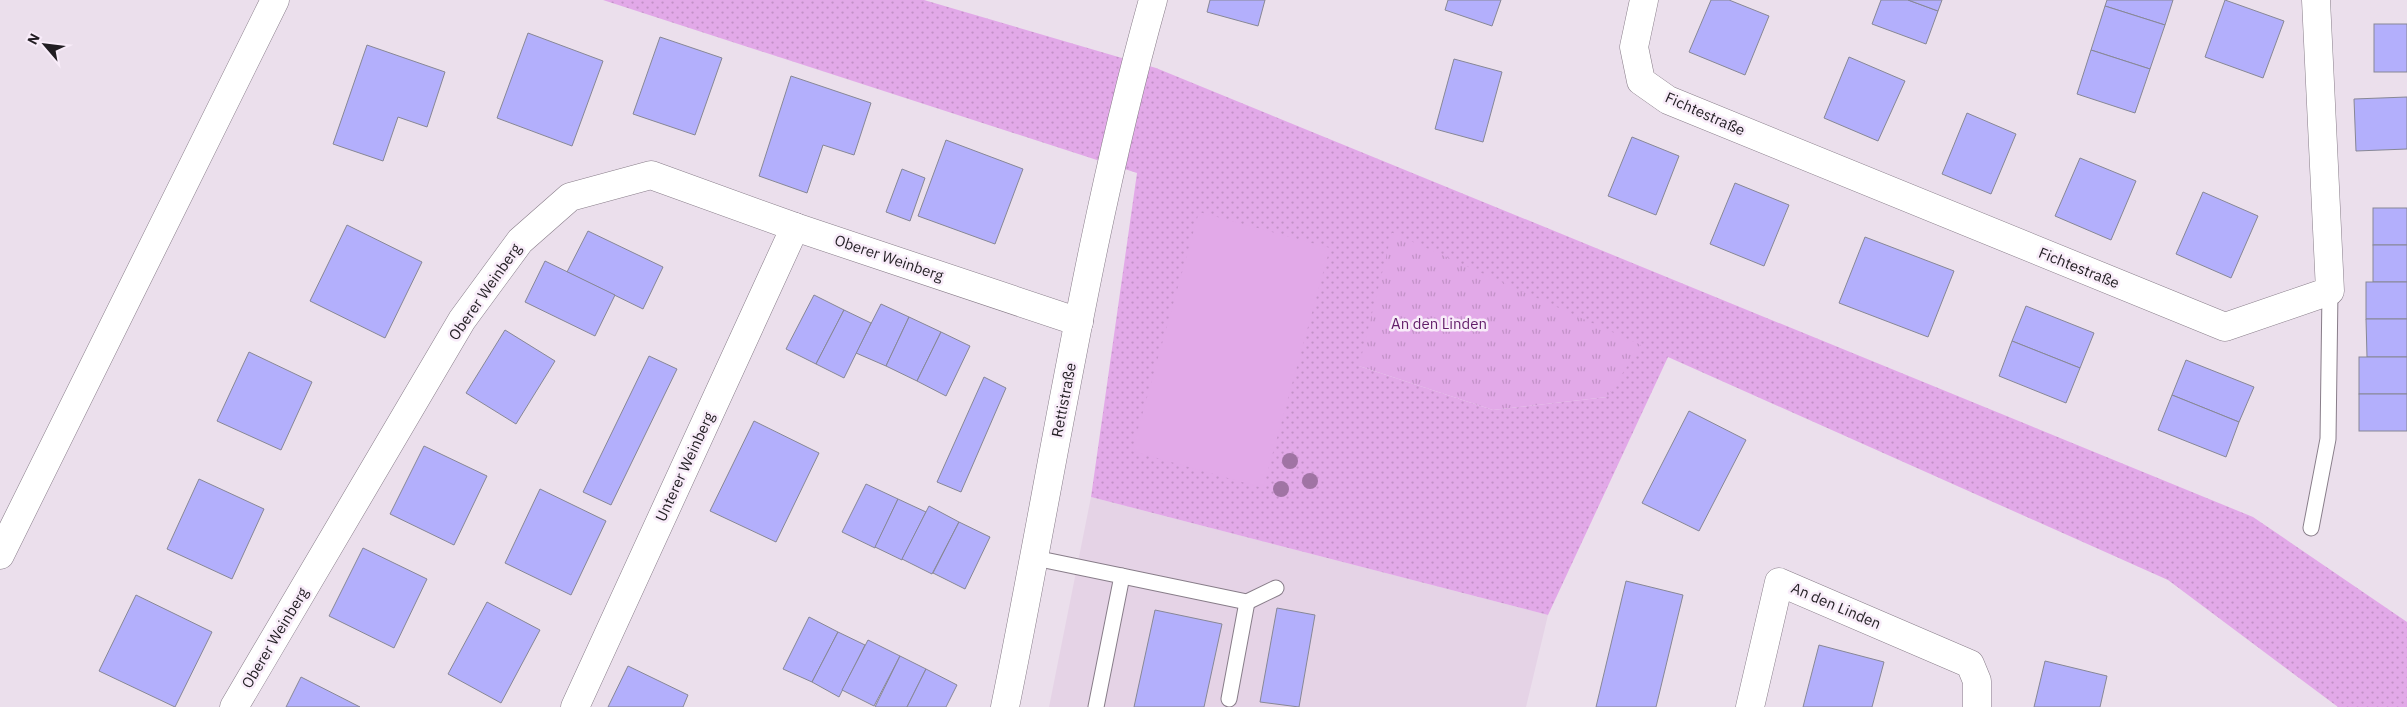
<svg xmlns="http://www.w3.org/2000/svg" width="2407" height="707" font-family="'IBM Plex Sans',sans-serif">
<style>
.built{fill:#e5d3e6}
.grass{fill:url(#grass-dots);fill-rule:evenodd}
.park{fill:url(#park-tufts)}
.pitch{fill:#e2a9e8}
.building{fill:#b3affc;stroke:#878795}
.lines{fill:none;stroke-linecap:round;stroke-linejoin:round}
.service-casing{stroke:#887d89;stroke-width:17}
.minor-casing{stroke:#887d89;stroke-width:29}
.service{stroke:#fff;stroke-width:15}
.minor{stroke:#fff;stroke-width:28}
.tree{fill:#a074a4}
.labels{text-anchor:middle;stroke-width:5;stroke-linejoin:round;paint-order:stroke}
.street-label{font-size:15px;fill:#211d22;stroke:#f8ecf9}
.park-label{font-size:15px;fill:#621d69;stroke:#f8ecf9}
</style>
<defs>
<pattern id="grass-dots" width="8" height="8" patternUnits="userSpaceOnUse" patternTransform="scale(1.25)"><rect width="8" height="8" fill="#e2a9e8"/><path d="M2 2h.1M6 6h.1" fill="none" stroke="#c291c7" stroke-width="1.8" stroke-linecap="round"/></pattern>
<pattern id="park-tufts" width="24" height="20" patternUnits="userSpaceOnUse" patternTransform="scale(1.25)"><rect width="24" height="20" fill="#e2a9e8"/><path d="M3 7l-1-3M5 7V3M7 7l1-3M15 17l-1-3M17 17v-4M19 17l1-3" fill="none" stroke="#c291c7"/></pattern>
</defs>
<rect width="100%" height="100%" fill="#ebdfec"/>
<path class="built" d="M1091,497L1548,615L1526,707H1049Z"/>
<path class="grass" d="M603,0H924L1156,68L2253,517L2407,622V707H2338L2168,580L1668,357L1548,615L1091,497L1137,173ZM1359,366L1607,397L1493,410Z"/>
<path class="park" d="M1392,233H1393L1641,345L1607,397L1493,410L1359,366Z"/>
<path class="pitch" d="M1199,212L1330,248L1263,488L1132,451Z"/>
<g class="building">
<path d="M1210,0H1265L1258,26L1207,12Z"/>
<path d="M1448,0H1501L1492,26L1445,10Z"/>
<path d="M1711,0H1729L1769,16L1745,75L1689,52Z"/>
<path d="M1881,0H1908L1938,11L1926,44L1872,24Z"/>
<path d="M1908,0H1942L1938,11Z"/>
<path d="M2107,0H2173L2165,25L2105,6Z"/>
<path d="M2225,0L2284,21L2263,78L2205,57Z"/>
<path d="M2105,6L2165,25L2150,69L2091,50Z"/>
<rect x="2374" y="24" width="33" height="48"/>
<path d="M528,33L603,61L572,146L497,118Z"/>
<path d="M660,37L722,58L695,135L633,114Z"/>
<path d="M367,45L445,72L427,127L398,117L383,161L333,144Z"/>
<path d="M2091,50L2150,69L2135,113L2077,94Z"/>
<path d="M1849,57L1905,81L1878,141L1824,118Z"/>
<path d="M1454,59L1502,72L1483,142L1435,129Z"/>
<path d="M791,76L871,103L854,155L823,145L807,193L759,176Z"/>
<path d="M2407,97V149L2356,151L2354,99Z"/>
<path d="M1967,113L2016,134L1991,194L1942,174Z"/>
<path d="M1632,137L1679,156L1656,215L1608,196Z"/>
<path d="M946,140L1023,169L995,244L918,216Z"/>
<path d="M2080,158L2136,181L2111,240L2055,216Z"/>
<path d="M902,169L925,178L910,221L886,212Z"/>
<path d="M1735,183L1789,205L1764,266L1710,244Z"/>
<path d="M2203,192L2258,216L2231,278L2176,254Z"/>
<rect x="2373" y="208" width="34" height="37"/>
<path d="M347,225L422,262L385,338L310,301Z"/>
<path d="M588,231L663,267L643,309L567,272Z"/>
<path d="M1865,237L1954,271L1928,337L1839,303Z"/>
<rect x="2373" y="245" width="34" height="37"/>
<path d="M545,261L615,295L595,336L525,302Z"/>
<rect x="2366" y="282" width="41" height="37"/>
<path d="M814,295L844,310L816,364L786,349Z"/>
<path d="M881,304L909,317L886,366L856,353Z"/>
<path d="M2026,306L2094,333L2080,368L2012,341Z"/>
<path d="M844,310L871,323L844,378L816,364Z"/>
<path d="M909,317L941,332L917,381L886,366Z"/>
<path d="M2366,319H2407V357H2367Z"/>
<path d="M505,330L555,361L516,424L466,393Z"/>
<path d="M941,332L970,346L946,396L917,381Z"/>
<path d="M2012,341L2080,368L2066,403L1999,376Z"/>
<path d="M249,352L312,382L281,450L217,421Z"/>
<path d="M649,356L677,369L611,505L583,492Z"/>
<rect x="2359" y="357" width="48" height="37"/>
<path d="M2186,360L2254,387L2239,422L2172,395Z"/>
<path d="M984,377L1006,388L961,492L937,482Z"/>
<rect x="2359" y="394" width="48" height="37"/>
<path d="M2172,395L2239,422L2226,457L2158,430Z"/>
<path d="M1689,411L1746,440L1699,531L1642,503Z"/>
<path d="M754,421L819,453L776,542L710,511Z"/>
<path d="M424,446L487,476L454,545L390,514Z"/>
<path d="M199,479L264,509L232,579L167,549Z"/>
<path d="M866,484L898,499L875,548L842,532Z"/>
<path d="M540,489L606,521L571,595L505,563Z"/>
<path d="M898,499L926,512L902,560L875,547Z"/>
<path d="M929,506L959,522L932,574L902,559Z"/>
<path d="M959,522L990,537L965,589L933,573Z"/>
<path d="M363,548L427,579L394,648L329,616Z"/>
<path d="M1626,581L1683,595L1656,707H1596Z"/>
<path d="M136,595L212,632L175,707L99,671Z"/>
<path d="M487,602L540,630L501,703L448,674Z"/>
<path d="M1277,608L1315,615L1299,707L1260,702Z"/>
<path d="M1155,610L1222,624L1204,707H1134Z"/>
<path d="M809,617L838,632L812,682L783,669Z"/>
<path d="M838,632L865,645L839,697L812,682Z"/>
<path d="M868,640L900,656L874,706L842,690Z"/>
<path d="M1819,645L1884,662L1872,707H1803Z"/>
<path d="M900,656L926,669L907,707H875Z"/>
<path d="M2045,661L2107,676L2100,707H2034Z"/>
<path d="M628,666L688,695L683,707H608Z"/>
<path d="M926,669L957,685L946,707H907Z"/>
<path d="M301,677L360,707H286Z"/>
</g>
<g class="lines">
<defs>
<g id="service">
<path d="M2311,528L2328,439L2330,291"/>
<path d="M1035,558L1122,576L1096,707"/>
<path d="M1122,576L1247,602L1276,588"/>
<path d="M1229,699L1247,602"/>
</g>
<g id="minor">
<path d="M1644,0L1634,47L1641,81L1668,100L2225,327L2330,291L2316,0"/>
<path d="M0,555L275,0"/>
<path d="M234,707L462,320L520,241L570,197L651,175L795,227L1079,322"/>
<path d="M575,707L795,227"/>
<path d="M1005,707C1053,471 1088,232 1153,0"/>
<path d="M1750,707L1779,582L1970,664L1977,681V707"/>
</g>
</defs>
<use href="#service" class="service-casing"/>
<use href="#minor" class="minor-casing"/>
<use href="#service" class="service"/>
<use href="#minor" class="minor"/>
</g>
<g class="tree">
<circle cx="1290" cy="461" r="8"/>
<circle cx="1310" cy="481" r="8"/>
<circle cx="1281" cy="489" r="8"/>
</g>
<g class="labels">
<g class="street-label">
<text transform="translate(1705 114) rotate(24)" y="5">Fichtestraße</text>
<text transform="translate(889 258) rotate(19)" y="5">Oberer Weinberg</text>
<text transform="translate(2079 268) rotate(22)" y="5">Fichtestraße</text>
<text transform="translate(485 292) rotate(-55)" y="5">Oberer Weinberg</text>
<text transform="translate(1064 400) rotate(-79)" y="5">Rettistraße</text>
<text transform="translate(685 467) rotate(-65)" y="5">Unterer Weinberg</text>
<text transform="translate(1836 606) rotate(23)" y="5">An den Linden</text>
<text transform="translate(275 638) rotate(-59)" y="5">Oberer Weinberg</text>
</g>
<g class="park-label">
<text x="1439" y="329">An den Linden</text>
</g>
</g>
<g transform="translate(45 45) rotate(298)" stroke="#f8ecf9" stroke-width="4" paint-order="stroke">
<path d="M0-4L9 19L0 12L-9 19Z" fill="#211d22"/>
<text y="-8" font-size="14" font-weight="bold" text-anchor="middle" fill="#211d22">N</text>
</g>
</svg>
